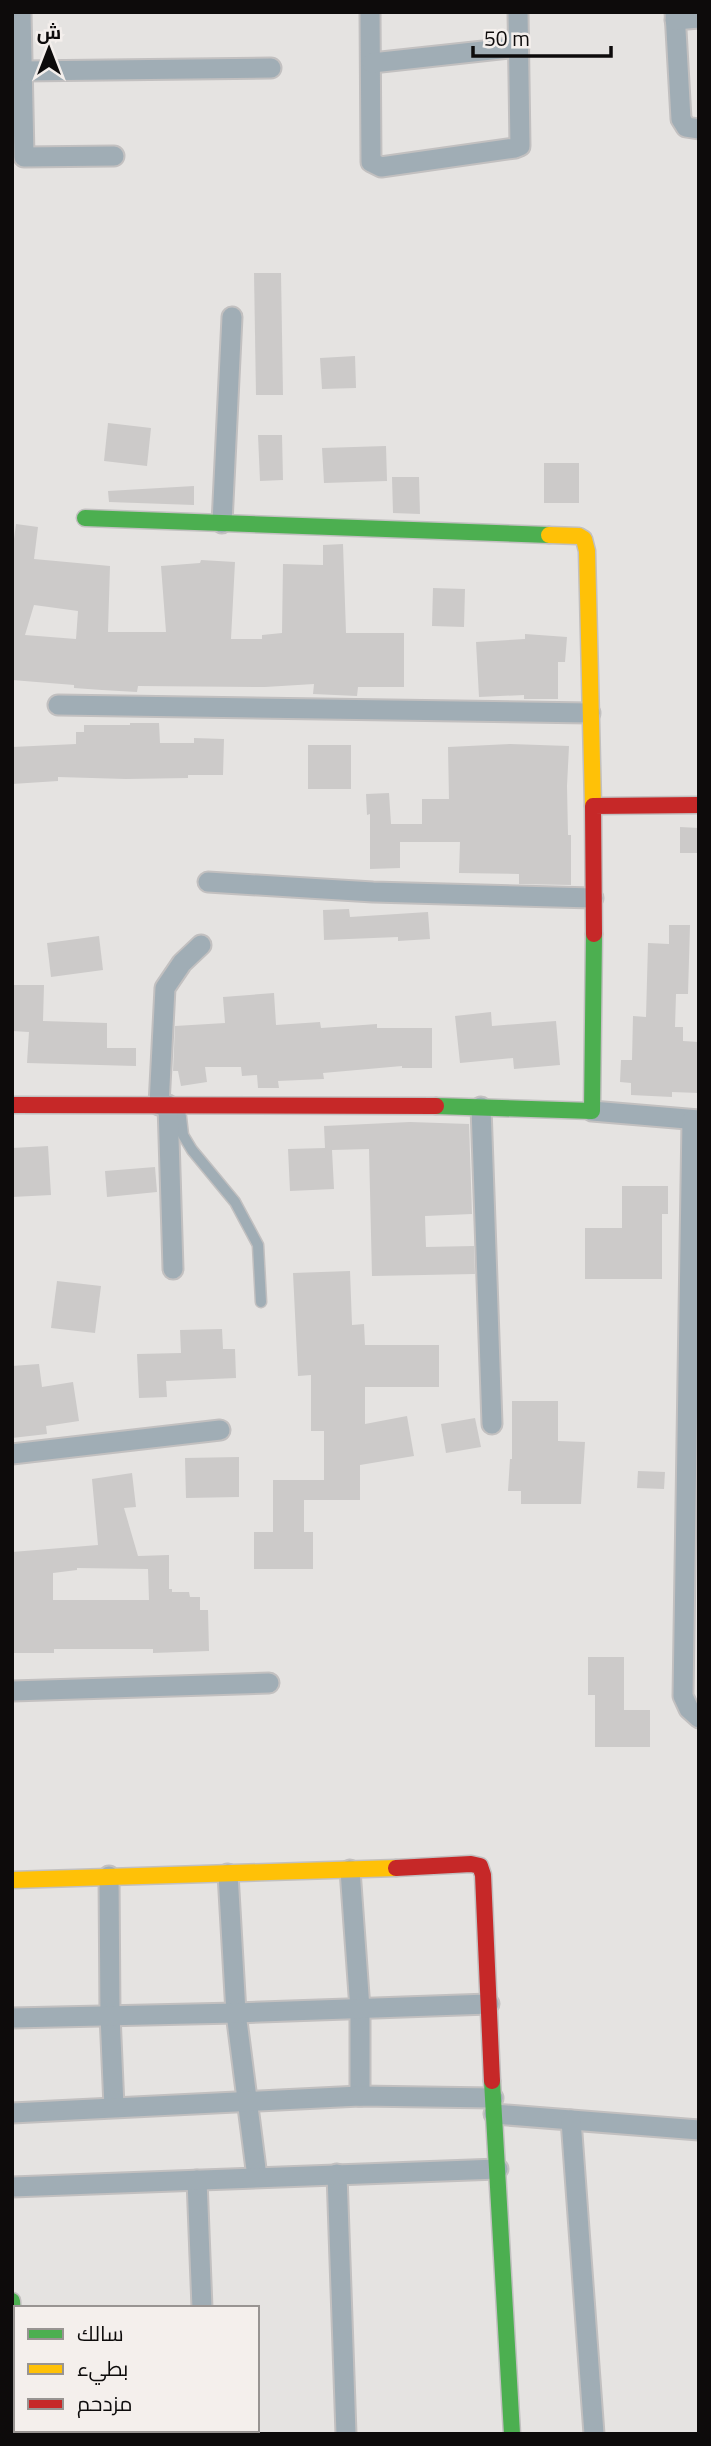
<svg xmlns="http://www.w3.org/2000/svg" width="711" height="2446" font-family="'Titillium Web',Cairo,sans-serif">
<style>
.building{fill:#cccac9;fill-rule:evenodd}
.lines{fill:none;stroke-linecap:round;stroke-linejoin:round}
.lane-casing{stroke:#c2c0c0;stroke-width:13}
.street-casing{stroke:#c2c0c0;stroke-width:23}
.fast-casing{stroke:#c2c0c0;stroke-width:19}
.slow-casing{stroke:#c2c0c0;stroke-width:19}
.jam-casing{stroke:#c2c0c0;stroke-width:19}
.lane{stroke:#a0adb5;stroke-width:10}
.street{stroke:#a0adb5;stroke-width:19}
.fast{stroke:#4caf50;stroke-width:16}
.slow{stroke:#ffc107;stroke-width:16}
.jam{stroke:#c62828;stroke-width:16}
</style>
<rect width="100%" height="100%" fill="#e5e3e1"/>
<g class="building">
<path d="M254,273H281L283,395H256Z"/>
<path d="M355,356L356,388L322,389L320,358Z"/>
<path d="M108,423L151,428L147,466L104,461Z"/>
<path d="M258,435H282L283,480L260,481Z"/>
<path d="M386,446L387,481L324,483L322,448Z"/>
<rect x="544" y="463" width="35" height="40"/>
<path d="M392,477H419L420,514L393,513Z"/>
<path d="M194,486V505L109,502L108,491Z"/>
<path d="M16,524L38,527L34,559L110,566L108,632H166L161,566L200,563L201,560L235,562L231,639H262V635L282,633L283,564L323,565V545L343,544L346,633H404V687H358L357,696L313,694L314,684L265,687L138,686L137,692L102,690L74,688V685L12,680V554ZM34,605L78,611L76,639L25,635Z"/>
<path d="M433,588L465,589L464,627L432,626Z"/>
<path d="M525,634L567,637L565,662H558V699H524V695L479,697L476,642L525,639Z"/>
<path d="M130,723H159L160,743H194V738L224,739L223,775H188V778L126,779L58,777V781L12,784V747L76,744V732H84V725H130Z"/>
<path d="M510,744L569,746L567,786L568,835H571V885L519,884V874L459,873L460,842H400V868L370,869V814L367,815L366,794L389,793L391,824H422V799H449L448,747Z"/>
<rect x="308" y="745" width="43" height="44"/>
<path d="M680,827L699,828V853H680Z"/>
<path d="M349,909L350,917L428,912L430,939L398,941V937L324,940L323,910Z"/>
<path d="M669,925H690L688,994H676L675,1027H683V1041L699,1042V1093L672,1092V1097L631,1095V1083L620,1082L621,1060H632L633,1016L646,1017L648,943L669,944Z"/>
<path d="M99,936L103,970L51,977L47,943Z"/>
<path d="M12,985H44L43,1021L107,1023V1048H136V1066L27,1063L29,1032L12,1031Z"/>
<path d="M274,993L276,1025L320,1022L321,1028L377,1024V1028H432V1068H402V1066L323,1073L324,1079L278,1081L279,1088H258L257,1075L242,1076L241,1067H205L207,1082L181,1086L178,1071H173L175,1026L225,1023L223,997Z"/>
<path d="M491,1012L492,1026L556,1021L560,1065L514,1069L513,1058L460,1063L455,1016Z"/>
<path d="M410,1122L469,1124L472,1214L425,1216L426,1247L474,1246L475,1274L372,1276L369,1149L332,1150L334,1189L290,1191L288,1149L325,1148L324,1126Z"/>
<path d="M48,1146L51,1195L12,1197V1148Z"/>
<path d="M155,1167L157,1192L107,1197L105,1171Z"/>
<path d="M622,1186H668V1214H662V1279H585V1228H622Z"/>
<path d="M350,1271L352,1325L364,1324L365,1345H439V1387H365V1424L407,1416L414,1456L360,1465V1500H304V1532H313V1569H254V1532H273V1480H324V1431H311V1375L298,1376L293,1273Z"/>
<path d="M57,1281L101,1286L95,1333L51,1328Z"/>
<path d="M222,1329L223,1349H235L236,1378L166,1381L167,1397L139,1398L137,1354L181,1353L180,1330Z"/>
<path d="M39,1364L42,1387L73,1382L79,1421L46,1426L47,1434L12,1438V1366Z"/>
<path d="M512,1401H558V1441L585,1442L581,1504H521V1491H508L510,1459H512Z"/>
<path d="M475,1418L481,1447L446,1453L441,1424Z"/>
<path d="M239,1457V1497L186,1498L185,1458Z"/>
<path d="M638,1471L665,1472L664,1489L637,1488Z"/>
<path d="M132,1473L136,1507L124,1508L138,1556L169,1555V1589H172V1592H189L190,1597H200V1610H208L209,1651L153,1653V1649H54V1653H12V1552L98,1545L92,1479ZM77,1568L148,1569L149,1600H53V1573L77,1570Z"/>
<path d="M588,1657H624V1710H650V1747H595V1695H588Z"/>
</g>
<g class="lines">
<defs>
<path id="lane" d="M180,1109L183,1135L192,1150L235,1202L258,1245L261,1302"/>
<g id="street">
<path d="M21,12L24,157L114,156"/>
<path d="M370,12L371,162L381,167L515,148L520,146L518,12"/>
<path d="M675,12L681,119L686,127L699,129"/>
<path d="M675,20L699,18"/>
<path d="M372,63L519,47"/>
<path d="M22,71L271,68"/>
<path d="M222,523L232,317"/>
<path d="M58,705L590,713"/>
<path d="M208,882L373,892L593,898"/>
<path d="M159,1105L165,988L182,963L201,945"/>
<path d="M168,1105L173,1269"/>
<path d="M481,1107L492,1424"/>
<path d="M592,1111L699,1120"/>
<path d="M692,1120L683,1696L689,1709L699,1718"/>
<path d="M12,1454L220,1430"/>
<path d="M12,1691L269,1683"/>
<path d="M350,1870L360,2009V2096"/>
<path d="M228,1874L236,2013L257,2177"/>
<path d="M109,1876L110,2015L114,2107"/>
<path d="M12,2018L236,2013L489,2004"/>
<path d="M12,2113L360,2096L493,2098"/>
<path d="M494,2114L699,2130"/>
<path d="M571,2120L594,2434"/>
<path d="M337,2174L346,2434"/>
<path d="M197,2180L202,2308"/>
<path d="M12,2187L498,2169"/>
<path d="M207,2430V2434"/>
</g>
<g id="fast">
<path d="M85,518L549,535"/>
<path d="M436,1106L592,1111L594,934"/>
<path d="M492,2081L512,2434"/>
<path d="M12,2301L16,2364"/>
<path d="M17,2430V2434"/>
</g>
<g id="slow">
<path d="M549,535L579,536L584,539L587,551L593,806"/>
<path d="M12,1880L396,1868"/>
</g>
<g id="jam">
<path d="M594,934L593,806L699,805"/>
<path d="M12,1105L436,1106"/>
<path d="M396,1868L471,1864L480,1866L483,1875L492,2081"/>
</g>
</defs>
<use href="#lane" class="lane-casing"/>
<use href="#street" class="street-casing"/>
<use href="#fast" class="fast-casing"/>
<use href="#slow" class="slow-casing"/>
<use href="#jam" class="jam-casing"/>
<use href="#lane" class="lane"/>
<use href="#street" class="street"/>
<use href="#fast" class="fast"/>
<use href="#slow" class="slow"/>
<use href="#jam" class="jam"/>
</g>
<rect width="711" height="2446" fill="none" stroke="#0d0b0b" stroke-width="28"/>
<rect x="14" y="2306" width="245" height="126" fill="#f4efec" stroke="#989492" stroke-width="2"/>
<rect x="28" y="2329" width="35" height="10" fill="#4caf50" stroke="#989492" stroke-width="2"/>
<text x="77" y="2341" font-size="21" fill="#0d0b0b">سالك</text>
<rect x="28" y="2364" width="35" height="10" fill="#ffc107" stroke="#989492" stroke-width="2"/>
<text x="77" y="2376" font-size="21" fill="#0d0b0b">بطيء</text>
<rect x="28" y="2399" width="35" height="10" fill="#c62828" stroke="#989492" stroke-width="2"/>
<text x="77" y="2411" font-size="21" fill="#0d0b0b">مزدحم</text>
<g transform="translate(49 49)" stroke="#f4efec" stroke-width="5" paint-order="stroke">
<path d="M0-5L12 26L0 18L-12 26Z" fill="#0d0b0b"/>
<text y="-10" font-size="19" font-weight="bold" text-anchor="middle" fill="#0d0b0b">ش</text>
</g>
<path d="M473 46v10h138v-10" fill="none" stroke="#0d0b0b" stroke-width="3.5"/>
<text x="484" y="46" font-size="21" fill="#0d0b0b" stroke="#f4efec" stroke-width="5" paint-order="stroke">50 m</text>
</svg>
